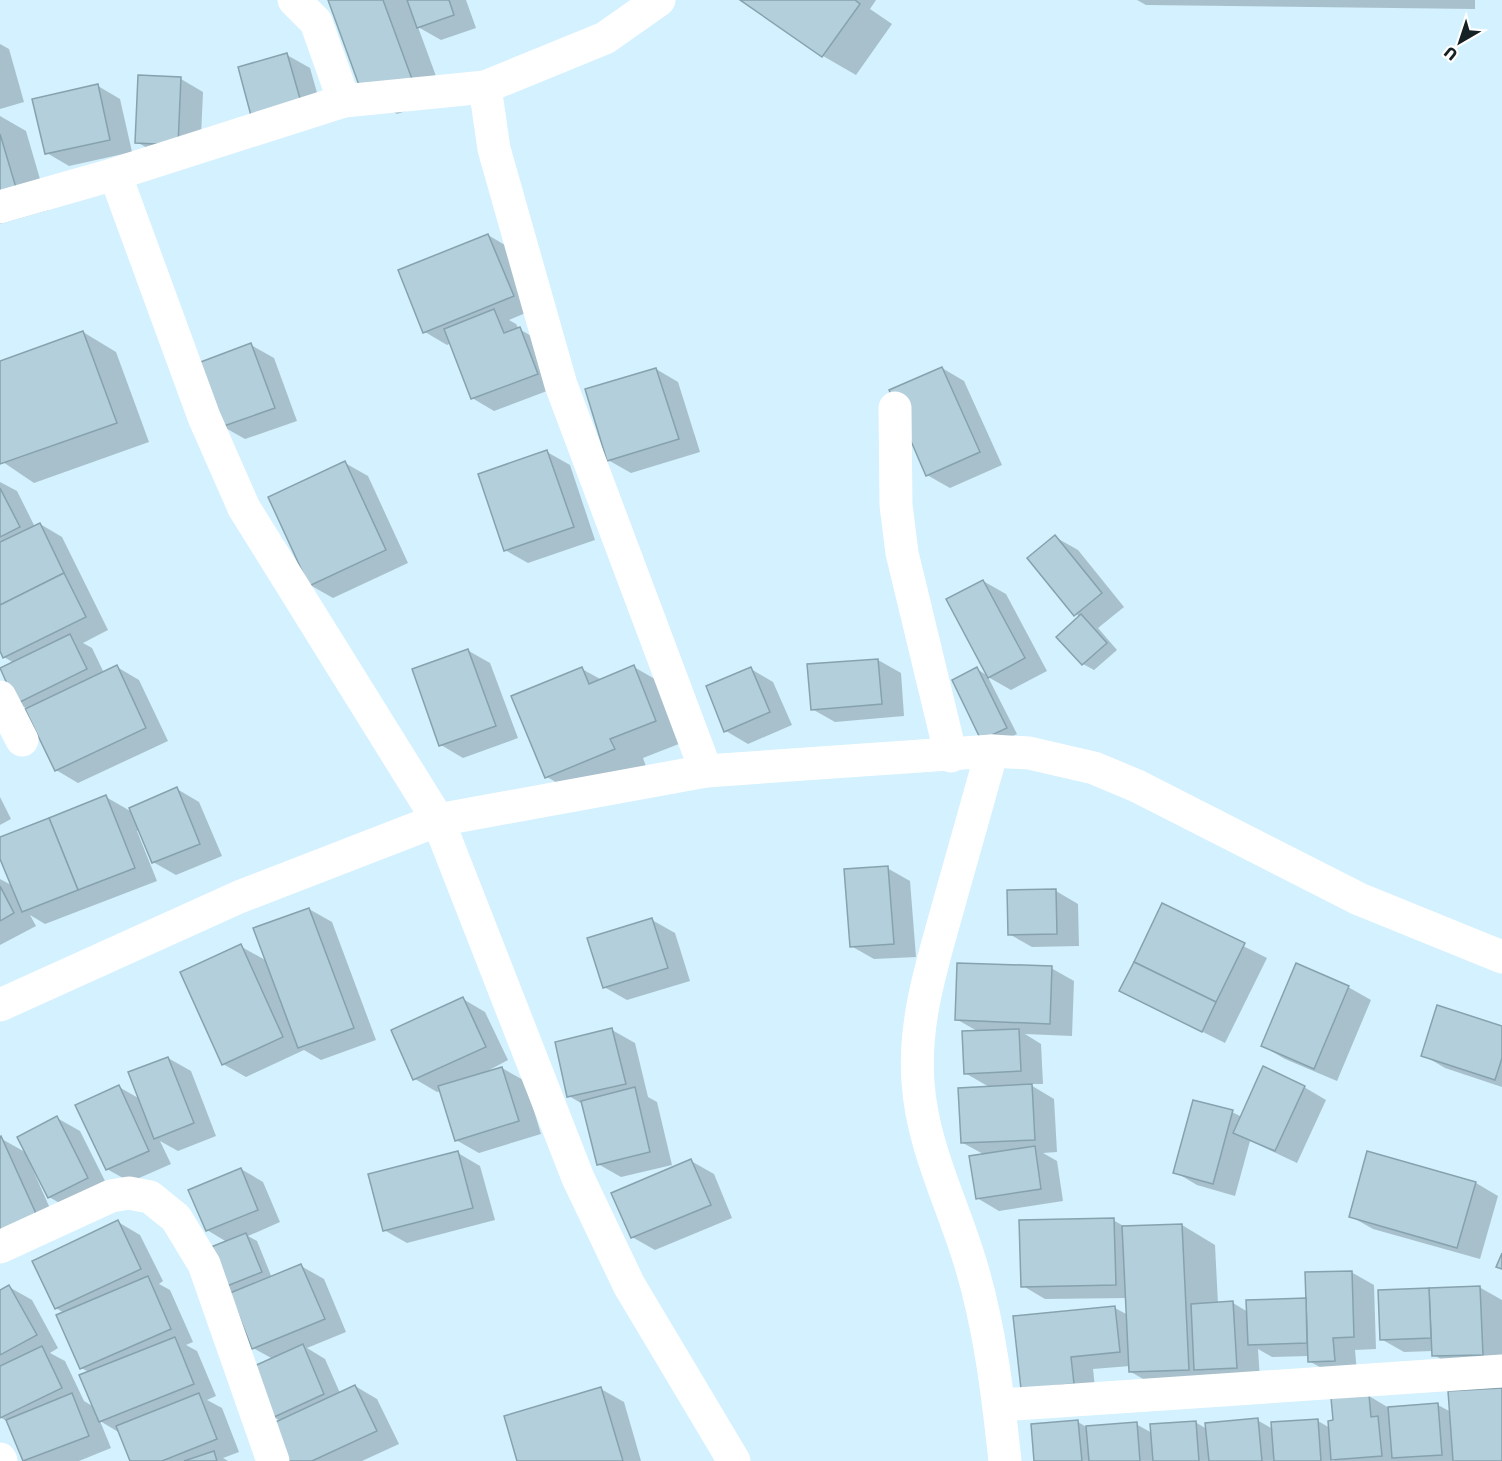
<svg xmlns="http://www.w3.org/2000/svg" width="1502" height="1461" font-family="Rubik,sans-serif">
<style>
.shadow{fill:#0003}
.building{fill:#b2cfdb;stroke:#86a2ae;stroke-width:1.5}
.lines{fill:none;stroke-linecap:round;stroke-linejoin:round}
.minor{stroke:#fff;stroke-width:33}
</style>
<rect width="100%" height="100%" fill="#d3f1fe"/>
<g class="shadow">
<path d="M330,0H466L476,28L441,40L418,27L444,98L397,114L364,95Z"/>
<path d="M742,0H876L870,9L892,24L856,75L823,56Z"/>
<path d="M1137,0H1475V9L1146,5Z"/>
<path d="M0,44L9,49L24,102L0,109Z"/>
<path d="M287,55L310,68L325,121L277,135Z"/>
<path d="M181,79L203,92L200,157L159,155L137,142Z"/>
<path d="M98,86L120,99L132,152L69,166L47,153Z"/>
<path d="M0,116L26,131L49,210L0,224Z"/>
<path d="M488,235L510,248L535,309L509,320L516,324L519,329L542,342L560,386L494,411L472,398L451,343L447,345L425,332Z"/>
<path d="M83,332L116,352L149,442L34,483L0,460V362Z"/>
<path d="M251,345L274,358L297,421L245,439L222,426Z"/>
<path d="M942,368L964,381L1002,465L950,488L927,475Z"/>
<path d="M656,369L678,382L700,452L631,473L608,460Z"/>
<path d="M547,452L570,465L595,540L528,563L505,550Z"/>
<path d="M345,463L368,476L408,563L333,598L310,585Z"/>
<path d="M0,482L17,491L35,527L40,524L62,537L108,630L83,643L92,648L104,673L117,667L139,680L168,741L78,783L56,770L27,709L18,703L14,663L4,657L0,648Z"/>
<path d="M1055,537L1078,550L1124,607L1098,628L1117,650L1094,670L1083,664L1059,637L1080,618L1029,558Z"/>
<path d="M983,581L1006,594L1047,671L1011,690L988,677L1017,734L994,745L977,669L988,676Z"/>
<path d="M467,650L490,663L518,738L463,758L441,745Z"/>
<path d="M878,660L901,673L904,716L835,722L812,709Z"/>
<path d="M634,667L667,686L689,740L643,758L647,769L580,796L547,777L582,669L602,680Z"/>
<path d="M751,669L773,682L792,725L748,744L726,731Z"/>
<path d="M177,789L199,802L222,856L176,875L153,862L139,830L137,831L157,881L45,924L30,915L36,926L0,945V879L13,886L0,855V838L106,797L132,812Z"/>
<path d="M0,797L11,819L0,825Z"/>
<path d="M887,868L910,881L916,957L874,959L851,946Z"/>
<path d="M1056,891L1078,904L1079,946L1032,947L1009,934Z"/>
<path d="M1162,905L1267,958L1225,1043L1121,991Z"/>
<path d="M309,909L332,922L376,1040L321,1060L304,1050L246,1077L223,1064L240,946L267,961Z"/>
<path d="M652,920L675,933L690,981L627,1000L604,987Z"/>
<path d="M1051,968L1074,981L1072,1036L1025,1034L1041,1044L1043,1084H1029L1054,1099L1057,1152L1043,1153L1057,1161L1063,1201L999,1211L977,1198L985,1155L963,1143L991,1088L965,1073L979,1032L956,1019Z"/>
<path d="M1348,987L1371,1000L1337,1081L1285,1059L1263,1046Z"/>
<path d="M463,999L485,1012L508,1060L480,1075L502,1068L525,1081L541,1134L479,1153L456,1140L441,1091L437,1092L415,1079Z"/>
<path d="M1502,1028V1087L1445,1068L1423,1055Z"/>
<path d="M612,1030L635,1043L648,1097L657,1102L672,1165L621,1177L598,1164L584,1105L569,1096Z"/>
<path d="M168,1058L191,1071L216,1136L178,1151L160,1141L171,1164L130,1182L107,1169L119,1087L140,1099Z"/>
<path d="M1304,1087L1326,1100L1297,1163L1250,1141L1235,1196L1197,1185L1175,1172L1232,1112L1242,1117Z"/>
<path d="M57,1118L80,1131L110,1191L72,1210L49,1197Z"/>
<path d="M0,1138L25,1152L60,1231L0,1246Z"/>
<path d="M458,1153L480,1166L495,1220L407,1243L384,1230Z"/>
<path d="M691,1161L714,1174L732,1218L655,1250L632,1237Z"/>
<path d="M241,1169L263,1182L280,1222L248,1236L257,1241L272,1278L301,1266L324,1279L346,1332L307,1348L325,1359L340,1393L355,1386L377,1399L399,1444L362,1461H287L281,1421L273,1417V1359L253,1348L234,1293L223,1287L227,1242L207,1230Z"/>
<path d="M1476,1183L1498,1196L1480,1259L1373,1229L1350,1216Z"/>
<path d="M1113,1220L1127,1228L1182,1225L1215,1245L1218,1304L1233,1303L1248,1312L1307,1299L1351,1272L1374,1285L1376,1349L1355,1350L1357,1373L1332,1374L1309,1361V1356L1272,1357L1258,1349L1260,1380L1164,1391L1131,1372L1130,1366L1093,1369L1096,1397L1022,1388L1115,1308L1128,1315L1127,1298L1045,1299L1023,1286Z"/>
<path d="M118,1222L140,1235L163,1281L159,1284L170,1290L193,1342L186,1345L197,1351L216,1396L207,1400L222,1408L239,1452L223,1458L228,1461H132L120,1433L100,1421L111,1448L79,1461H24L8,1422L0,1417V1292L9,1287L32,1300L58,1348L50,1353L65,1361L84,1401L94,1407L89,1372L81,1368L64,1313L56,1308Z"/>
<path d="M1479,1287L1502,1300V1367L1456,1368L1434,1355L1433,1351L1404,1352L1381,1339L1379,1291Z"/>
<path d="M601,1389L624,1402L641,1461H519Z"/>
<path d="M1502,1389V1461H1335L1331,1459V1461H1035L1078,1422L1088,1428L1136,1424L1152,1433L1195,1422L1207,1429L1257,1420L1273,1429L1318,1421L1330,1428L1334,1421L1369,1396L1389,1408L1438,1405L1451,1412Z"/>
</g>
<g class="building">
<path d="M328,0H383L412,79L363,96Z"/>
<path d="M407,0H449L454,15L417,28Z"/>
<path d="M740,0H855L860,4L822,57Z"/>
<path d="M287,53L303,109L253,123L238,67Z"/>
<path d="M138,75L181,77L178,145L135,143Z"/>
<path d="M98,84L110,140L45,154L32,99Z"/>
<path d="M0,134L17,191L0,196Z"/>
<path d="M488,234L514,296L423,333L398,270Z"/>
<path d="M494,309L504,333L520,327L538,374L471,399L444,329Z"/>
<path d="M83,331L117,423L0,464V361Z"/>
<path d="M251,343L275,408L221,427L198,363Z"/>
<path d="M942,367L980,452L926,476L889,390Z"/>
<path d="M656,368L679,439L607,461L585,389Z"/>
<path d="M547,450L574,527L504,551L478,474Z"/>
<path d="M345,461L386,550L309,586L268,497Z"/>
<path d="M0,488L20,527L0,537Z"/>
<path d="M40,523L64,573L0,605V542Z"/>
<path d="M1055,535L1102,593L1074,616L1027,558Z"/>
<path d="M64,573L86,617L3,658L0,651V605Z"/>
<path d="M983,580L1025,658L988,678L946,599Z"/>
<path d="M1081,614L1107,643L1082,665L1056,637Z"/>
<path d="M70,634L87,669L16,704L0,668Z"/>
<path d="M468,649L496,726L439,746L412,669Z"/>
<path d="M878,659L882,704L811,710L807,664Z"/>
<path d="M117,665L146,728L55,771L25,709Z"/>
<path d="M634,665L656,721L610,739L615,749L545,778L511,696L582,667L589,684Z"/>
<path d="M751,667L770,712L724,732L706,686Z"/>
<path d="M977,667L1007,728L981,740L952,680Z"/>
<path d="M177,787L200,844L152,863L129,808Z"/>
<path d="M106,795L135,868L78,890L49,818Z"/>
<path d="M49,818L78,890L22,912L0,859V837Z"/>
<path d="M888,866L894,944L850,947L844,869Z"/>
<path d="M0,886L14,913L0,921Z"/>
<path d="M1056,889L1057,934L1008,935L1007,890Z"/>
<path d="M1162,903L1245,943L1216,1002L1134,962Z"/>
<path d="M309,908L354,1028L298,1048L253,928Z"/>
<path d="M652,918L668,968L603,988L587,938Z"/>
<path d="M241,944L283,1037L222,1065L180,972Z"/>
<path d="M1134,962L1216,1002L1202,1032L1119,991Z"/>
<path d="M957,963L1052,966L1050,1024L955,1020Z"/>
<path d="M1296,963L1349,986L1314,1069L1261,1046Z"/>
<path d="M463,997L486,1047L413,1080L391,1030Z"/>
<path d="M1437,1005L1502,1026V1058L1495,1080L1421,1056Z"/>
<path d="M612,1028L626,1084L567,1097L555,1042Z"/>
<path d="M1019,1029L1021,1071L964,1074L962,1031Z"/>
<path d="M168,1057L194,1123L154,1139L128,1072Z"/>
<path d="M1263,1066L1305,1086L1275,1151L1233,1133Z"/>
<path d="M502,1067L519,1121L455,1141L438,1086Z"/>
<path d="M1032,1084L1035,1140L961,1143L958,1088Z"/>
<path d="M119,1085L149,1151L106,1170L75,1105Z"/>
<path d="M635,1087L650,1152L597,1165L581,1101Z"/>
<path d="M1193,1100L1233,1110L1213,1184L1173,1173Z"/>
<path d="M57,1116L88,1178L48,1198L17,1137Z"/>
<path d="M1,1136L38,1218L0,1236V1137Z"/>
<path d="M1035,1146L1041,1189L976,1199L969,1156Z"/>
<path d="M458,1151L473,1208L383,1231L368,1174Z"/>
<path d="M1367,1151L1476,1182L1457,1248L1349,1217Z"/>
<path d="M691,1159L711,1205L631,1238L611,1193Z"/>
<path d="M241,1168L258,1210L206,1231L188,1190Z"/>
<path d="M1114,1218L1116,1285L1021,1287L1019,1220Z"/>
<path d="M118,1220L141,1269L55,1309L32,1261Z"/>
<path d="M1182,1224L1189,1370L1129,1372L1122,1226Z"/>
<path d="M246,1233L262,1272L222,1288L206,1249Z"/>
<path d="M1502,1253V1269L1496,1267Z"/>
<path d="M301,1264L325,1319L252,1349L230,1293Z"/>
<path d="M1352,1271L1354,1337L1333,1338L1335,1361L1308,1362L1305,1272Z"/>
<path d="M148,1276L171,1329L80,1369L56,1315Z"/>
<path d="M9,1285L37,1335L0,1355V1290Z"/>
<path d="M1480,1286L1483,1355L1432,1356L1429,1288Z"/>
<path d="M1429,1288L1431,1338L1380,1340L1378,1290Z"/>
<path d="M1306,1298L1307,1343L1248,1345L1246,1300Z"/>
<path d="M1233,1301L1237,1368L1194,1370L1191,1304Z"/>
<path d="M1115,1306L1120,1352L1071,1357L1074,1384L1021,1389L1013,1316Z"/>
<path d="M175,1337L194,1384L99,1422L79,1375Z"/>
<path d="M303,1344L324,1394L272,1418L250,1368Z"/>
<path d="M42,1346L62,1388L0,1418V1366Z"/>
<path d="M355,1385L377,1431L312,1461H286L269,1425Z"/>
<path d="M601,1387L623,1461H517L504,1416Z"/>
<path d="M1502,1388V1461H1453L1448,1391Z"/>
<path d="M72,1393L89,1436L23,1461L6,1420Z"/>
<path d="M199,1393L217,1439L162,1461H130L116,1426Z"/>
<path d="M1369,1395L1371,1417L1378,1416L1382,1456L1331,1460L1328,1421L1333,1420L1331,1398Z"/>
<path d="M1438,1403L1442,1455L1392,1458L1388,1407Z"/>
<path d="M1258,1418L1262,1461H1209L1205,1423Z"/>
<path d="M1318,1419L1321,1461H1274L1271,1422Z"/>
<path d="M1078,1420L1082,1461H1034L1031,1424Z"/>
<path d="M1196,1421L1199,1461H1153L1150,1424Z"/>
<path d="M1137,1422L1140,1461H1089L1086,1426Z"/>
<path d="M214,1451L217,1461H184Z"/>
</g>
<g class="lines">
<g class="minor">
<path d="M294,0L316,22L344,101"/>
<path d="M659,0L605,38L485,87L494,149L561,385L706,771"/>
<path d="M115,174L204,417L244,508L438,820L578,1178L629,1285L734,1461"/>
<path d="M0,207L115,174L344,101L485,87"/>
<path d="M895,408L896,505L902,553L951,756"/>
<path d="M0,697L22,740"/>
<path d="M992,751C978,801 964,850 950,900C934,958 913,1021 918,1082C922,1146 953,1204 971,1265C990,1328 998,1396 1005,1461"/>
<path d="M0,1005L239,897L438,820L706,771L992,751L1029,753L1094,768L1137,786L1359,899L1502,957"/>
<path d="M0,1247L111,1196L129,1193L150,1197L176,1218L204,1264L273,1461"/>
<path d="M1001,1405L1502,1371"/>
<path d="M0,1459L1,1461"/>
</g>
</g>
<g transform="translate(1460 42) rotate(219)" stroke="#ffffff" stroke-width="4.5" paint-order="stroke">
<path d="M0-4.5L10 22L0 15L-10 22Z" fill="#162125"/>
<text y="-9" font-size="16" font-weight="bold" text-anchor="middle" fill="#162125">U</text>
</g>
</svg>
